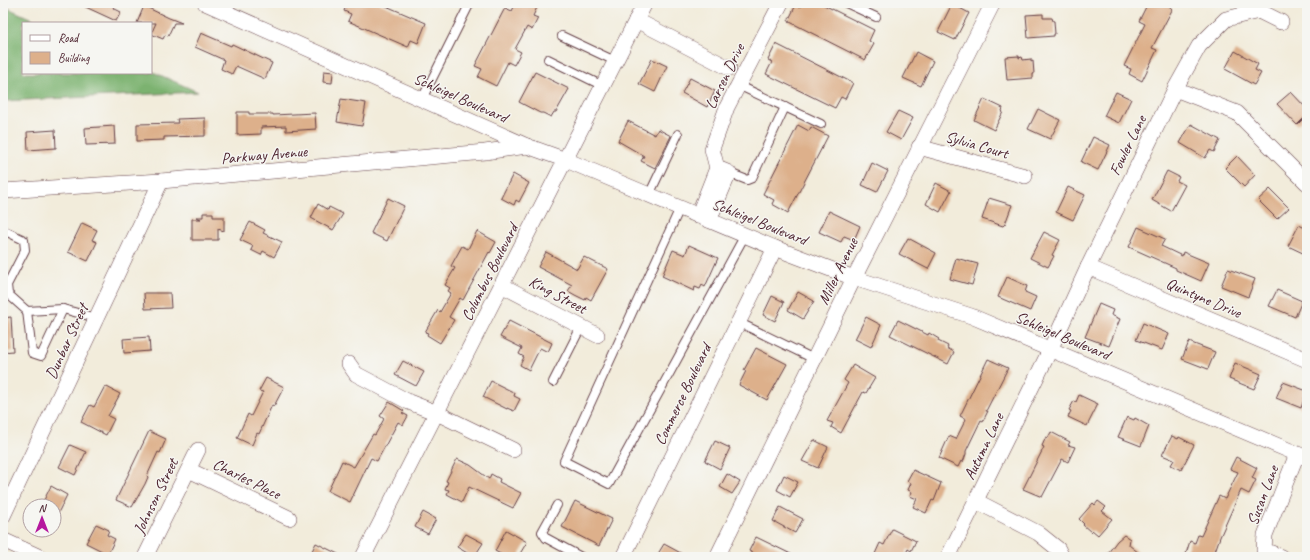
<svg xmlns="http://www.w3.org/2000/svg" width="1310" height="560" font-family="Caveat,sans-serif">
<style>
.forest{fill:#7cb26f;stroke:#63684d}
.building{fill:#ddb08b}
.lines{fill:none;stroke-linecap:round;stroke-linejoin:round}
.lane-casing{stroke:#633e45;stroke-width:10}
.street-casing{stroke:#633e45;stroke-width:16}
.lane{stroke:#fff;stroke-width:8}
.street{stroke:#fff;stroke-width:15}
.labels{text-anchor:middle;stroke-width:3;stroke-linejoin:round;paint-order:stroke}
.street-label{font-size:16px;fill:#4a1f2b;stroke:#f6f6f2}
</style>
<rect width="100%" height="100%" fill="#f6f6f2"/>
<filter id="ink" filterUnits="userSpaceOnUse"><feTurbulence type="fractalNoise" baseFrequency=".025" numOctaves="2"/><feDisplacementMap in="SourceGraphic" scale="8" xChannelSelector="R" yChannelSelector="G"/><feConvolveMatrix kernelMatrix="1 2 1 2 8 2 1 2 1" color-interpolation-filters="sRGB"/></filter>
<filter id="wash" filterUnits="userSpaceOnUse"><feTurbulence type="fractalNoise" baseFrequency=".012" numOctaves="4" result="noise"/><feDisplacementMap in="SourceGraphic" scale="16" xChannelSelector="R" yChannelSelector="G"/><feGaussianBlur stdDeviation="0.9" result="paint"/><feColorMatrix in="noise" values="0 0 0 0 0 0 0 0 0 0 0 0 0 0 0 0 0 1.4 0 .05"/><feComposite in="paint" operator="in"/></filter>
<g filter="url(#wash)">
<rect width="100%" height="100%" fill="#f2ecdb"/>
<path class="forest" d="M3,6L41,23H23V73H151V71L198,92L3,101Z"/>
<g id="blocks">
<g class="building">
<path d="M77,3H116L113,8L121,12L116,21Z"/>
<path d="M347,3H379L426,23L418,43L411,40L408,47L348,21L351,14L344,11Z"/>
<path d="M516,3H539L533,16L538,18L532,30L527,27L515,49L521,52L514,65L508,62L496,86L478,77L482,69L475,66L505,8L512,11Z"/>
<path d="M802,3H820L874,30L869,41L874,44L865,60L788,21L796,5L800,7Z"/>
<path d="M1148,3H1172L1170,8L1172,10L1152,48L1157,50L1142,81L1129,74L1131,69L1124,66L1145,24L1139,21Z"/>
<path d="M952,4L969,13L955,40L938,32Z"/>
<path d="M144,6L169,18L182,23H174L168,36L165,35L163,39L151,34L156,23H137Z"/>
<path d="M1043,14V18H1052L1053,21H1054L1055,34H1054V36L1028,38L1026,15Z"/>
<path d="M201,33L231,46L232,44L272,63L265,79L236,66L232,74L221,69L224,60L195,47Z"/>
<path d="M776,44L853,83L845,99L841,97L835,108L766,74L772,62L768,60Z"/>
<path d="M1235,51L1258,64L1255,70L1261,73L1254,85L1225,69Z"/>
<path d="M916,52L933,61L921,86L903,78Z"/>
<path d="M1019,56V58L1022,57L1023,60L1031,59V62L1033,61L1034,74H1033V78L1007,80L1005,57Z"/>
<path d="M652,59L667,66L655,92L639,84Z"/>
<path d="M324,71L333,72L332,83L323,82Z"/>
<path d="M535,72L569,89L556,112H554L551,117L543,113H540L519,102Z"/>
<path d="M690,78L715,91L707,107L682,93Z"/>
<path d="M1116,92L1131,99L1119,123L1104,116Z"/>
<path d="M1291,92L1307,109V115L1297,125L1277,104Z"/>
<path d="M341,99L366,103L362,126L337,122Z"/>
<path d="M984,99L1003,108L1002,111L1003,112L994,130L974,120Z"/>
<path d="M1038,109L1060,120L1050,139L1028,129Z"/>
<path d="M898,111L913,118L901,140L886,132Z"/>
<path d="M237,112H249V114H273V115L315,113L316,129L286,131V126L261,127V134L237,135Z"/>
<path d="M205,118V136L164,137V140L137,141V124L178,123L177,119Z"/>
<path d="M628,121L655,135L658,129L671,136L655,168L641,161L644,156L618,141Z"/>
<path d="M1191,124L1220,140L1214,152L1210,150L1205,158L1180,143Z"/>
<path d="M798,125L809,131L811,127L828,136L788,213L772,204L774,200L763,194Z"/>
<path d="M114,126L115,144L86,145L85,128Z"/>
<path d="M55,130L56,148L28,150L27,132Z"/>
<path d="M1093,137L1110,145L1098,170L1081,162Z"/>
<path d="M1237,156L1255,175L1244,187L1225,168Z"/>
<path d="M872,163L888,171L877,192L862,185Z"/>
<path d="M1167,171L1179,177L1177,181L1185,185L1171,211L1152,200Z"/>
<path d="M513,174L529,183L519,202L516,200L514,205L501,198Z"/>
<path d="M936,183L951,191L940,212L926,204Z"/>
<path d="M1068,187L1085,195L1073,220L1056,212Z"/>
<path d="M1270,189L1289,208L1277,219L1258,200Z"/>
<path d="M388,198L404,206L387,241L371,233Z"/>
<path d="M989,198L1012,205L1005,224L1003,226L982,219Z"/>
<path d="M318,204L328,210L329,207L343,214L333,230L311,218Z"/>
<path d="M829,211L860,226L854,240L844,236L841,242L819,232Z"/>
<path d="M203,213H213V217H224V231L218,229V240H192V219H201L196,217H203Z"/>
<path d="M250,222L265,230L263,233L282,242L274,257L263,251L261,255L251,250L253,246L240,240Z"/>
<path d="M82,223L97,230L92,240L97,242L88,261L68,252Z"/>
<path d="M1299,225L1307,229V255L1288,246Z"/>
<path d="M1138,227L1165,239L1161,246L1182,256L1183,252L1209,263L1201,281L1176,270V268L1129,247Z"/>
<path d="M477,231L496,242L490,253L489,252L463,300L460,298L449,317L454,320L440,343L427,335L428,333L425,332L438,310L440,312L451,293L448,291L450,288L445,285L455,268L451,266L462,246L468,249Z"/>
<path d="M1044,232L1060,240L1052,255L1054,256L1048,267L1030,258Z"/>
<path d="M908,238L936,253L928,269L899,254Z"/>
<path d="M689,245L718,258L705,287L702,285L700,289L695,287L694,291L662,276L673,250L685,255Z"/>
<path d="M546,252L577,269L584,257L608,269L591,300L586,297L585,300L575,295L568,291L572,285L538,267Z"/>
<path d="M956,258L978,264L972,285L950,279Z"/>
<path d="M1228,269L1255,279L1248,297L1221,286Z"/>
<path d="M1007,277L1027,286L1025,292L1036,297L1030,311L998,297Z"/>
<path d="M1277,290L1302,301L1295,317L1269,306Z"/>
<path d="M798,292L814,301L803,319L788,310Z"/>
<path d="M144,293H170L171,308L145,309Z"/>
<path d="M772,296L784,302L775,321L763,315Z"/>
<path d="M1099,304L1113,310L1111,315L1120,319L1109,346L1085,337Z"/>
<path d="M11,317L13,351L3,352V318Z"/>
<path d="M866,317L881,325L871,347L855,339Z"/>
<path d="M898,320L928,335L929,333L939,339L938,341L948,346L947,348L954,352L948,364L890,335Z"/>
<path d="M509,321L552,343L548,352L540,348L529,370L520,365L524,357L519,354L522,348L500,337Z"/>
<path d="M1143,323L1169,334L1162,350L1136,340Z"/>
<path d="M149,337L150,351L124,353L123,339Z"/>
<path d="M1189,342L1215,352L1208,369L1182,359Z"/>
<path d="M756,348L787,364L767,400L739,385L746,371L744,370Z"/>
<path d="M988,359L1008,368L986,411H988L983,421L981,420L966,451V454L963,462L961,461L958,467L939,458L949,436L956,439L966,419L960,416Z"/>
<path d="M403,361L424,372L416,386L395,375Z"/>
<path d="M1235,363L1261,374L1254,389L1229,379Z"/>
<path d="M853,365L875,378L866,393L863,392L841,433L831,427L833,423L827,421L848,383L844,380Z"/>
<path d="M266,378L284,387L274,406L272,405L259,434L257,433L252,445L237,438L248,414L251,416L263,392L259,391Z"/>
<path d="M491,381L515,393L514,396L520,399L514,411L507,408V409L483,397Z"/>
<path d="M1283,382L1307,391L1301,408L1276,398Z"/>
<path d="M105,386L120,394L108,416L114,419L106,435L81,422L90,405L94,407Z"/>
<path d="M1079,395L1098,404L1087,426L1068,417L1071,411L1069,410L1074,401L1076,402Z"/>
<path d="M389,402L404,411L402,413L408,416L403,425L398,422L377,461L371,458L350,502L328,491L342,461L354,467L373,434L375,435L384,419L380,416Z"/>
<path d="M1127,417L1134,420L1135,418L1149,426L1141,446L1118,437Z"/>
<path d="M149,431L166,439L160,453L158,452L147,476L148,477L145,484L132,507L116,500Z"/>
<path d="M1051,432L1070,442L1068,445L1075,447L1068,462L1062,459L1042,497L1023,489L1044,447L1042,446L1046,437L1048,438Z"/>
<path d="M1172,436L1178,439L1179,437L1194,445L1181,470L1171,465L1174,460L1162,455Z"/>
<path d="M814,440L828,447L818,468L802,461Z"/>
<path d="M715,441L730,448L720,469L705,461Z"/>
<path d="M70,445L86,452L75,475L59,467Z"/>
<path d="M1236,457L1257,468L1252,478L1256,480L1249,494L1241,490L1220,537L1213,557H1185L1190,541L1195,543L1198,535L1201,536L1219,496L1225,499L1238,472L1230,469Z"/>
<path d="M457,459L470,465L489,479L491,474L500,479L499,482L521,493L513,508L469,487L462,502L447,494L449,490L445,489L448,482L446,481Z"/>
<path d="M913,470L941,483L934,501L932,500L926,513L913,507L917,499L910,496L912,492L908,490L911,483L907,481Z"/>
<path d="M727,474L740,482L732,494L720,487Z"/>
<path d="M784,475L798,482L790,497L777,490Z"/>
<path d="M51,486L67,495L54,521V506H41Z"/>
<path d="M575,501L612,519L599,546L562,527Z"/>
<path d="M1098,501L1106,507L1102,511L1112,519L1098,535L1092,530L1091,532L1083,525L1084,524L1079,519L1093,503L1095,505Z"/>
<path d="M780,507L803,519L795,533L773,521Z"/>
<path d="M423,512L436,519L428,534L415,527Z"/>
<path d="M96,524L109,530L107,535L115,539L108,554L86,543Z"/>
<path d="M892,529L916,541L911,551L908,549L904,557H880L875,554L880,543L884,545Z"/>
<path d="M506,530L527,542L518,557H506L495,551Z"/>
<path d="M466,534L483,543L474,557L457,547Z"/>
<path d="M1124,535L1130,539L1129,545L1144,557H1105L1117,541Z"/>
<path d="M756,537L797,557H761L749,551Z"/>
<path d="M316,543L344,557H309Z"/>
<path d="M664,544L688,557H656Z"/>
</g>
</g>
</g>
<g filter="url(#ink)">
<use href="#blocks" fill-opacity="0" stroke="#633e45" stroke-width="1"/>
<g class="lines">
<defs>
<g id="lane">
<path d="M846,3L876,17"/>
<path d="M562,36L615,61"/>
<path d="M548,59L603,86"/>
<path d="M738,85L821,124"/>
<path d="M422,99L470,3"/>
<path d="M729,173L747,180L752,178L785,107"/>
<path d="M649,195L678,134"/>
<path d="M680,208L564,461L609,484L745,235"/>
<path d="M3,230L24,240L25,250L7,285L8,294L27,311L63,309L96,318"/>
<path d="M27,311L32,353L41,356L63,309"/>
<path d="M738,322L814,359"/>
<path d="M553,382L581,327"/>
<path d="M557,505L542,532L546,538L581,557"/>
</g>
<g id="street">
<path d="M205,3L527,146L566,160L775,248L854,278L971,316L1307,458"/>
<path d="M636,20L729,68"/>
<path d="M1175,89L1237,113L1307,183"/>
<path d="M919,147L1025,176"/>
<path d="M3,191L161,181L485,152L527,146"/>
<path d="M698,216L717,168L712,149L727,107L781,3"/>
<path d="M709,220L729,173L717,168"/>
<path d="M1088,267L1307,360"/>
<path d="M503,286L597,335"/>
<path d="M349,364L356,374L409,402L437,413L513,450"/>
<path d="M189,470L289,518"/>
<path d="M976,501L1038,533L1058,549L1062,557"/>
<path d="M3,516L161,181"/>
<path d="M3,540L40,557"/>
<path d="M145,557L198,450"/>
<path d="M363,557L645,3"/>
<path d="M623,557L775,248"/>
<path d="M717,557L854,278L993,3"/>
<path d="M948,557L1050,350L1088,267L1175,89L1199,46L1226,19L1259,11L1281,22"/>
<path d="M1281,557L1264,550L1265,535L1297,454"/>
</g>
</defs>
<use href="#lane" class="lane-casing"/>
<use href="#street" class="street-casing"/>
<use href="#lane" class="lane"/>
<use href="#street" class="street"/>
</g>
</g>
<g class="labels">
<g class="street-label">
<text transform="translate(724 76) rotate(-64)" y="6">Larsen Drive</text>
<text transform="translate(461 97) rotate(24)" y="6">Schleigel Boulevard</text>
<text transform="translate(977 144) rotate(16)" y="6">Sylvia Court</text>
<text transform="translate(1127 145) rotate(-64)" y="6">Fowler Lane</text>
<text transform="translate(264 154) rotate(-5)" y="6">Parkway Avenue</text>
<text transform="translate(760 221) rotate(22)" y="6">Schleigel Boulevard</text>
<text transform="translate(837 271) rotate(-64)" y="6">Miller Avenue</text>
<text transform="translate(489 272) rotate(-63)" y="6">Columbus Boulevard</text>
<text transform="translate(558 294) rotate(28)" y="6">King Street</text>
<text transform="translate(1204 297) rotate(23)" y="6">Quintyne Drive</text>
<text transform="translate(1063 335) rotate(23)" y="6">Schleigel Boulevard</text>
<text transform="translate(66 341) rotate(-65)" y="6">Dunbar Street</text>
<text transform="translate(682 394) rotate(-64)" y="6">Commerce Boulevard</text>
<text transform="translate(983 446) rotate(-64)" y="6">Autumn Lane</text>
<text transform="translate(247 478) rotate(26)" y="6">Charles Place</text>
<text transform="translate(1262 495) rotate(-69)" y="6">Susan Lane</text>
<text transform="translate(155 496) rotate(-64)" y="6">Johnson Street</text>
</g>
</g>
<rect width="1310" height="560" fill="none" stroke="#f6f6f2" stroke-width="16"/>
<rect x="22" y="22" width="130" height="52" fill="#f6f6f2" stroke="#b1a0a2"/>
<rect x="30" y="35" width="20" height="6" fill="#ffffff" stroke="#b1a0a2"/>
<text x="58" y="42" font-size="12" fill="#4a1f2b">Road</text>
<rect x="30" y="52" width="20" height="12" fill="#ddb08b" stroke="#b1a0a2"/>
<text x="58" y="62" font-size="12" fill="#4a1f2b">Building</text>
<g transform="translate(42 518)"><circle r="19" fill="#f6f6f2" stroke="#b1a0a2"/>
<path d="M0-3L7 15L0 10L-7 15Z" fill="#b5179e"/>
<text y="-6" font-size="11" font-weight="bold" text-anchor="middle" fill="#4a1f2b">N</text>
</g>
</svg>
